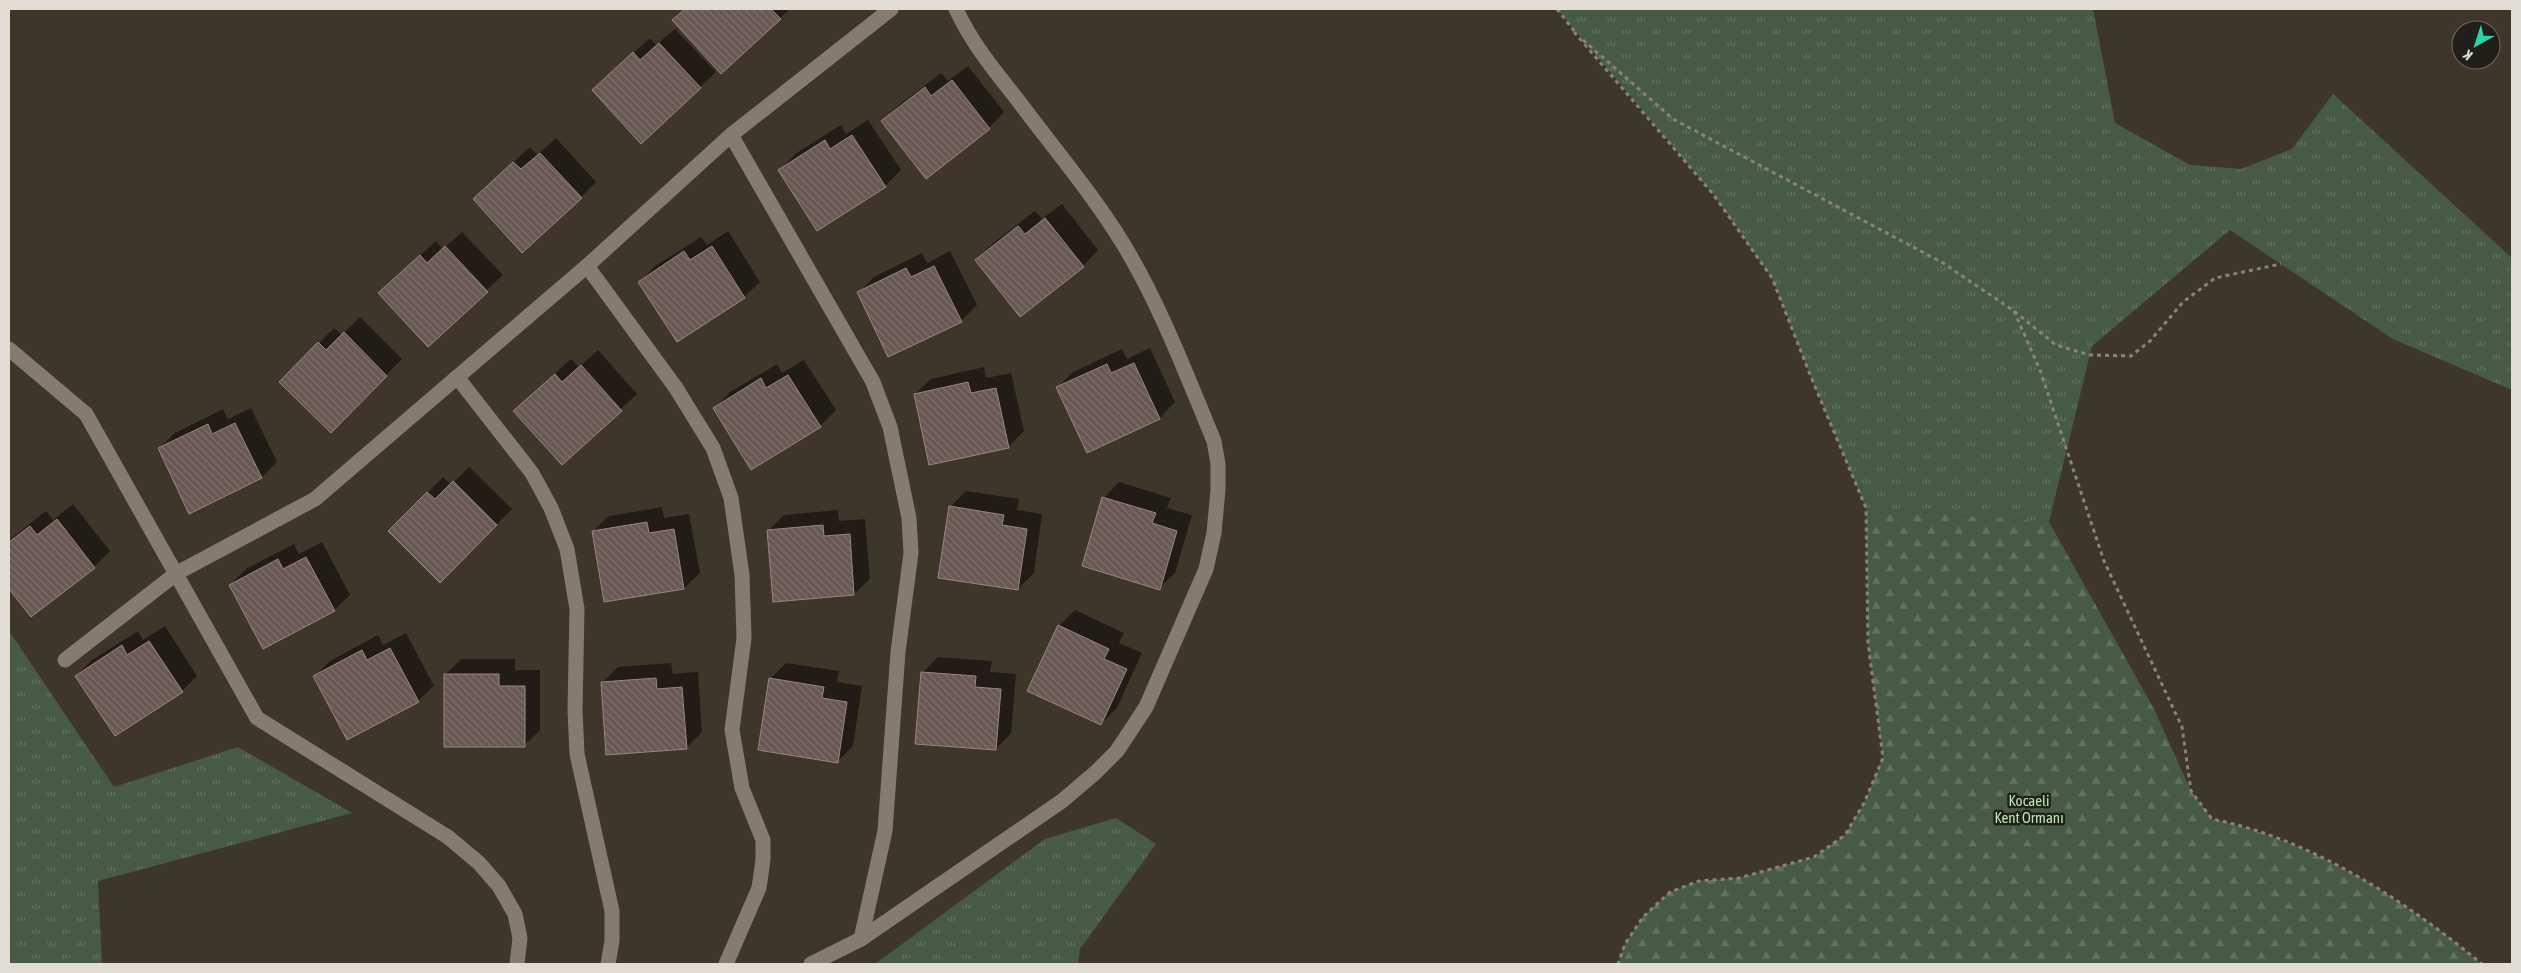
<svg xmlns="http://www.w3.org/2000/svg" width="2521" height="973" font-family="'Asap Condensed',sans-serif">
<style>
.grass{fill:url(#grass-tufts)}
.forest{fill:url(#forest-firs)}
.shadow{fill:#0007}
.building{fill:url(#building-back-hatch);stroke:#998682}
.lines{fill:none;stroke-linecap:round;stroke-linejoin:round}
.path{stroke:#8a8278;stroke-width:3;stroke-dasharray:4 4;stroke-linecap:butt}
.minor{stroke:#867c6e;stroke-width:15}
.labels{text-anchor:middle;stroke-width:5;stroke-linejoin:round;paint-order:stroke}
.park-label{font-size:15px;fill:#b5eaad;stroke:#221e19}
</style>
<defs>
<pattern id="grass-tufts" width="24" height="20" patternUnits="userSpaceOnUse" patternTransform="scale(1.25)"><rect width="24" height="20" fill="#475b44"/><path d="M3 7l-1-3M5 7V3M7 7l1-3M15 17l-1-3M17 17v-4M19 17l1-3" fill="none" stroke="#61725e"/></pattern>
<pattern id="forest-firs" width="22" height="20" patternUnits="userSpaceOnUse" patternTransform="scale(1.25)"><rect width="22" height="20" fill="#475b44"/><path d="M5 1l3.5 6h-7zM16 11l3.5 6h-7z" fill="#61725e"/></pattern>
<pattern id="building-back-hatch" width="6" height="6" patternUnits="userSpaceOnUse" patternTransform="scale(1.25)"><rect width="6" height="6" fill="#685753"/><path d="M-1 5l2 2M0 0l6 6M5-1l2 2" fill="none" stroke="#7d6f6b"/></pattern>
</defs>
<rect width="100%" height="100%" fill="#3f362a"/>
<g class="grass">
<path d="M1557,9H2093L2115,123L2190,165L2241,169L2292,149L2333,94L2512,258V390L2393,339L2230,230L2092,346L2049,522L1866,508L1813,382L1772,278L1713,194Z"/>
<path d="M9,631L114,787L238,747L352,813L98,881L102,964H9Z"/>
<path d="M1116,818L1156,844L1080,949L1078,964H875L1045,839Z"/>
</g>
<path class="forest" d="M1866,508L2049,522L2154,709L2191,791L2212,819C2312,841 2404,899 2482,964H1618L1625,944L1643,917L1670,892L1699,881L1739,878L1814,857L1845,835L1864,803L1883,758L1868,643Z"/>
<g class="shadow">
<path d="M685,9H790L780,18L674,20Z"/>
<path d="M675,29L716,72L700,87L609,74L650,38L656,45Z"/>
<path d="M968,66L1004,112L989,128L883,121L898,106L941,73L948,81Z"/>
<path d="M868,120L901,170L885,186L780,170L795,154L841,125L846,134Z"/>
<path d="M556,138L596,182L581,197L490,184L530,147L537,155Z"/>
<path d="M1062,204L1098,250L1083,266L976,260L992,244L1035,211L1042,219Z"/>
<path d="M728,231L760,282L744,297L640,282L655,266L701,237L707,245Z"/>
<path d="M462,232L503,275L428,345L396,277L436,241L443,249Z"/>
<path d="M950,251L977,305L961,321L858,293L874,277L922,253L927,263Z"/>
<path d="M360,317L402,359L331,431L280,382L334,328L342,335Z"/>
<path d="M1150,348L1175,402L1160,418L1088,451L1057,388L1073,372L1122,349L1127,359Z"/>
<path d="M598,350L637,394L562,463L515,411L571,359L579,367Z"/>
<path d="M804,360L836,410L820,426L715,408L730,392L777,364L782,373Z"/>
<path d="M984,367L986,378L1011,373L1024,431L1008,447L915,394L931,379Z"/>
<path d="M251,408L277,462L262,477L159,448L175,433L223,409L228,419Z"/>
<path d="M469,467L512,509L440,581L390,531L443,477L451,485Z"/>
<path d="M1119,482L1171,498L1167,508L1192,515L1175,573L1159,588L1104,498Z"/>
<path d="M966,491L1019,499L1017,510L1042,514L1034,573L1018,589L950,507Z"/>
<path d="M73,504L110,551L94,567L31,616L9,587V540L46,511L53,520Z"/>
<path d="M662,507L664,518L689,514L700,573L684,588L593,531L609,516Z"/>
<path d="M838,510L839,521L865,519L870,579L854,594L769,530L784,515Z"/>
<path d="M322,542L350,595L334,610L230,585L246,569L294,544L299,554Z"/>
<path d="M1075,610L1124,633L1119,643L1142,653L1117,708L1101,724L1059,626Z"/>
<path d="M165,626L197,676L182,691L76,676L92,660L138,631L143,640Z"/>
<path d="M406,633L434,686L418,701L314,677L330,661L378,635L383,645Z"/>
<path d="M938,657L992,661L990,672L1016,674L1011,733L996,749L922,673Z"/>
<path d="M461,659H515V670H540V730L524,746L445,675Z"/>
<path d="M671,663L673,674L698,672L702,732L687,747L602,683L618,667Z"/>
<path d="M786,663L839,671L837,682L862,686L853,746L838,761L770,679Z"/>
</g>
<g class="building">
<path d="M685,9H771L781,19L721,74L672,20Z"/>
<path d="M659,43L701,88L641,144L592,90L633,52L640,60Z"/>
<path d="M952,80L990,129L926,179L881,121L925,87L931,96Z"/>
<path d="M852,135L886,187L817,231L778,170L825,140L830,149Z"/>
<path d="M540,153L582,198L522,253L473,199L513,162L521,169Z"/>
<path d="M1045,218L1084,267L1020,317L975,260L1018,226L1025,234Z"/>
<path d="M445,246L488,292L428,347L378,293L420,255L427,263Z"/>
<path d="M712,246L745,298L677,342L638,282L684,251L690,260Z"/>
<path d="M934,266L962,322L888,357L857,292L906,268L911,277Z"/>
<path d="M344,332L387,376L331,433L279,382L318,342L326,350Z"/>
<path d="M1134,363L1160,419L1087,453L1056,387L1107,364L1111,373Z"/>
<path d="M581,365L622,411L562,465L513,411L555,374L562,382Z"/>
<path d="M788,375L821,427L751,470L713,408L761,378L766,388Z"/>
<path d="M968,382L971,393L996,388L1009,448L929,465L914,394Z"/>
<path d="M235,423L262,478L189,514L158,448L208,424L212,434Z"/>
<path d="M453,481L497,525L440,583L388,531L427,492L435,499Z"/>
<path d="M1102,497L1156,513L1152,523L1177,531L1160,590L1082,566Z"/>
<path d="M949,506L1004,515L1002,525L1027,529L1018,590L938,578Z"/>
<path d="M57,519L95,568L31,617L9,589V542L30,526L37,535Z"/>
<path d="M647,522L649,533L674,529L684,589L604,602L592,531Z"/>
<path d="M823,525L824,536L850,534L854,595L773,602L767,530Z"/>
<path d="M306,557L335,611L263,649L229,585L278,559L283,569Z"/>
<path d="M1058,625L1109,649L1104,659L1127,669L1101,725L1027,691Z"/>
<path d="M149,641L183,692L115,736L75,676L122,645L127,655Z"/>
<path d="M390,648L419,702L347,740L313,676L362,650L367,660Z"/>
<path d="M921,672L976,676L975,687L1001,689L996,750L915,744Z"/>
<path d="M444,674H499V686H525V747H444Z"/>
<path d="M656,678L657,689L682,687L687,749L606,755L601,682Z"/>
<path d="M769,678L824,687L822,698L847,702L838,763L758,750Z"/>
</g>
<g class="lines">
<g class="path">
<path d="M1557,9L1575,32"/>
<path d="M1574,32L1713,194L1772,278L1813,382L1866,508L1868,643L1883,758L1864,803L1845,835L1814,857L1739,878L1699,881L1670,892L1643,917L1625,944L1618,964"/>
<path d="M1583,40L1673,119L1943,263L2014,311L2056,345L2090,355L2131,356L2150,341L2183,302L2215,278L2281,264"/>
<path d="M2014,311L2040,370L2104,561L2182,727L2191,791L2212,819C2312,839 2404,900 2482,964"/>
</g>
<g class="minor">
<path d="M731,135L873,382L890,427L909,518L911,553L898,652L885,831L861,939"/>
<path d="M587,266L676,388L713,448L731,498L742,575L744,638L732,730L742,788L763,840V860L759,888L726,964"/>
<path d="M9,349L86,414L257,718L448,837L479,863L499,886L515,914L520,938L517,964"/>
<path d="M457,377L532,473L551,508L567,549L577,609L575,710L577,754L612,911V941L608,964"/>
<path d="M65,660L177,573L315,499L587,266L731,135L891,9"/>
<path d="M811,964L861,939L1062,801L1096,772L1117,751L1146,707L1206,569L1214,533L1218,490V464L1214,441C1186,374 1160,304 1122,242C1091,192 1052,146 1017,99C994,70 971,42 956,9"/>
</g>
</g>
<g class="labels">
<g class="park-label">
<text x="2029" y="806">Kocaeli<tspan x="2029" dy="17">Kent Ormanı</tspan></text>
</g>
</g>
<rect width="2521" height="973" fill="none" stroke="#e1dcd4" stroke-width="20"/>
<g transform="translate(2476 45) rotate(219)"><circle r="24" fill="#221e19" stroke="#6e6a64"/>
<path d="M0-4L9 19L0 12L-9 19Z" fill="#28d5ad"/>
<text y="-8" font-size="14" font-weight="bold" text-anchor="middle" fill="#e1dcd4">K</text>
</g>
</svg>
